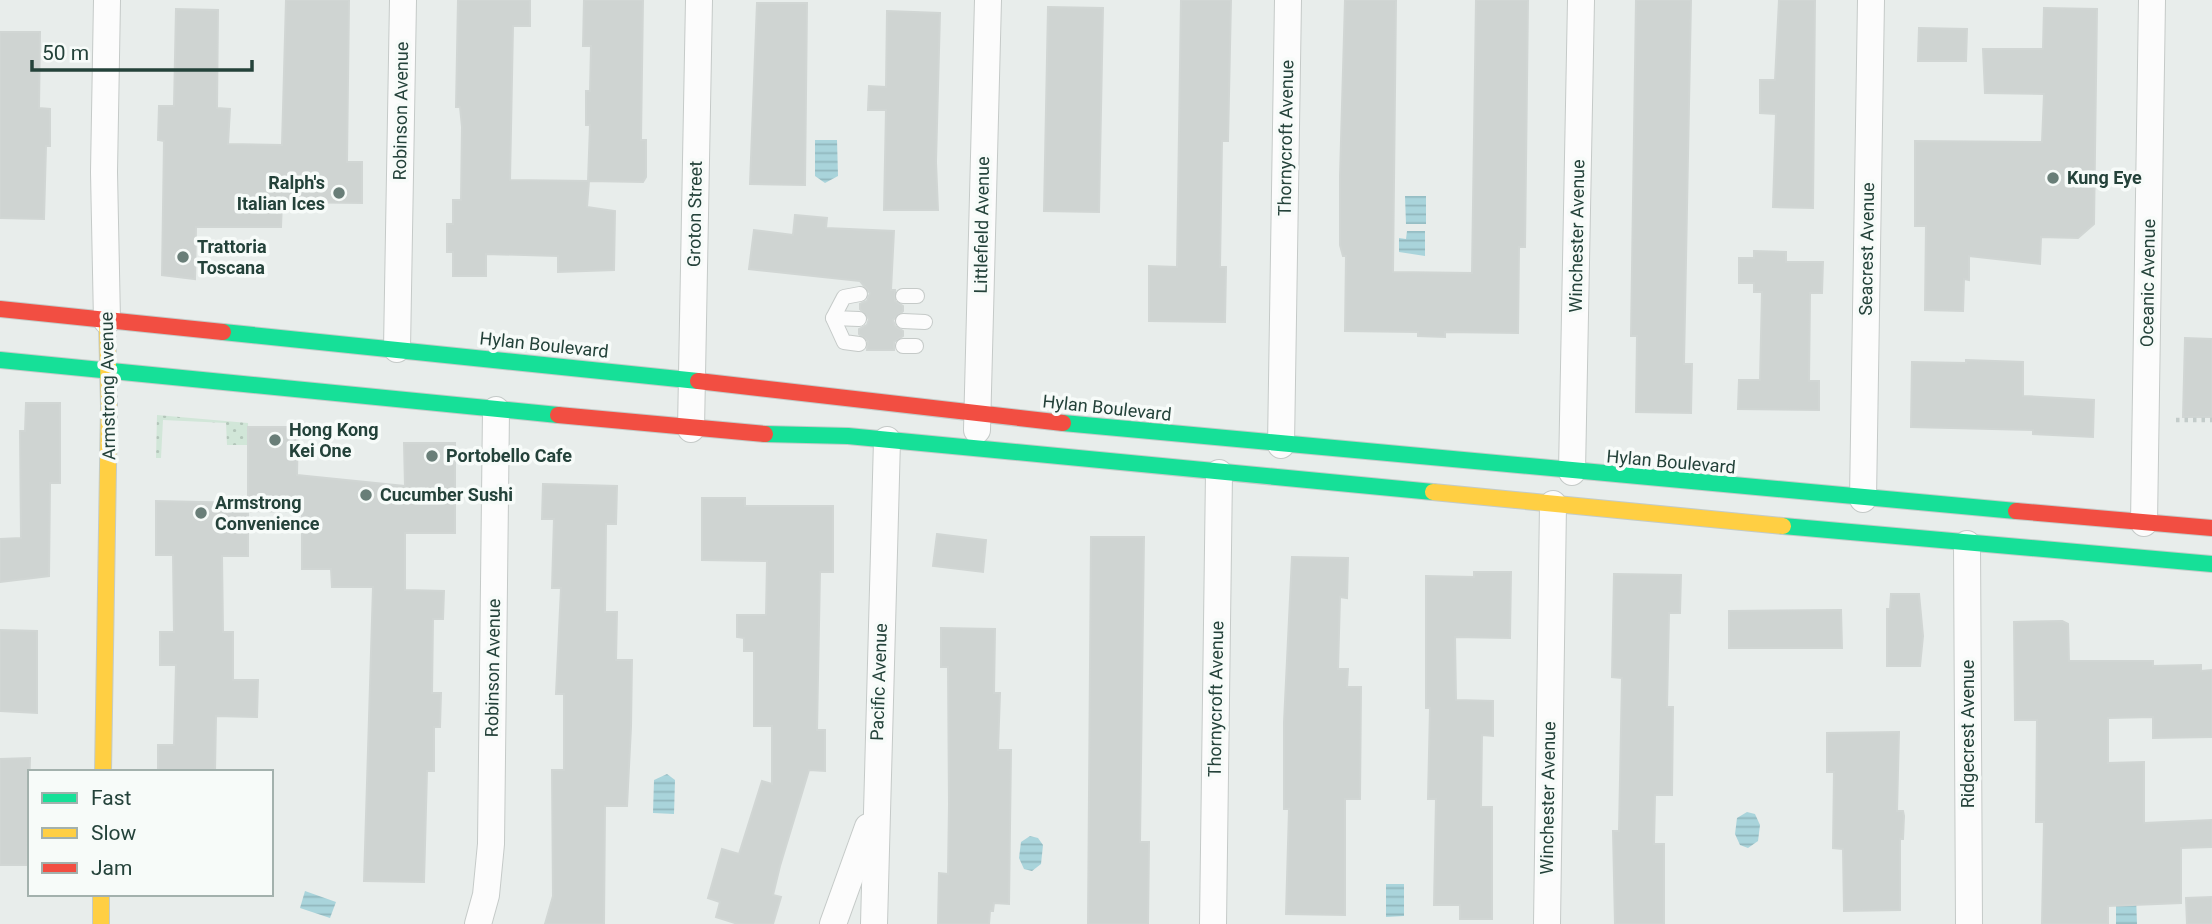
<svg xmlns="http://www.w3.org/2000/svg" width="2212" height="924" font-family="Roboto,sans-serif">
<style>
.park{fill:url(#park-dots)}
.water{fill:url(#water-rules)}
.building{fill:#cfd4d2;stroke:#d1d6d4;stroke-width:2}
.lines{fill:none;stroke-linecap:round;stroke-linejoin:round}
.lane-casing{stroke:#c5cac8;stroke-width:16}
.street-casing{stroke:#c5cac8;stroke-width:28}
.fast-casing{stroke:#c3cbc8;stroke-width:18}
.slow-casing{stroke:#c3cbc8;stroke-width:18}
.jam-casing{stroke:#c3cbc8;stroke-width:18}
.path{stroke:#c3ccca;stroke-width:4.5;stroke-dasharray:3.5 5;stroke-linecap:butt}
.lane{stroke:#fcfcfc;stroke-width:14}
.street{stroke:#fcfcfc;stroke-width:26}
.fast{stroke:#16e098;stroke-width:16}
.slow{stroke:#ffcf43;stroke-width:16}
.jam{stroke:#f24e42;stroke-width:16}
.poi-dot{fill:#697e78;stroke:#f7fbf9;stroke-width:2.5}
.labels{text-anchor:middle;stroke-width:7;stroke-linejoin:round;paint-order:stroke}
.street-label{font-size:18px;fill:#24423a;stroke:#f7fbf9}
.poi-label{font-size:18px;font-weight:bold;fill:#24423a;stroke:#f7fbf9;text-anchor:start}
</style>
<defs>
<pattern id="park-dots" width="8" height="8" patternUnits="userSpaceOnUse" patternTransform="scale(1.75)"><rect width="8" height="8" fill="#d1e6d8"/><path d="M2 2h.1M6 6h.1" fill="none" stroke="#b3c6ba" stroke-width="1.8" stroke-linecap="round"/></pattern>
<pattern id="water-rules" width="6" height="5" patternUnits="userSpaceOnUse" patternTransform="scale(1.75)"><rect width="6" height="5" fill="#a9d4db"/><path d="M0 2.5h6" fill="none" stroke="#91b7bd"/></pattern>
</defs>
<rect width="100%" height="100%" fill="#e8edeb"/>
<path class="park" d="M157,415L248,423V445H227L226,423L163,420L161,458H156Z"/>
<g class="water">
<path d="M815,140H837L838,176L825,183L815,176Z"/>
<path d="M1405,196H1426V224H1406Z"/>
<path d="M1407,231H1425V256L1399,252V238L1406,239Z"/>
<path d="M667,774L675,780L674,814L653,813L654,780Z"/>
<path d="M1747,812L1755,814L1760,825L1758,841L1748,848L1740,845L1735,834L1737,818Z"/>
<path d="M1030,836L1038,838L1043,845L1041,864L1032,871L1024,869L1019,858L1021,842Z"/>
<path d="M1386,884H1404V916L1386,917Z"/>
<path d="M305,891L336,902L330,918L300,908Z"/>
<path d="M2136,895L2137,924H2116V896Z"/>
</g>
<g class="building">
<path d="M286,0H349L347,162H362V203L282,202L281,227H196L195,279L162,275L164,141L158,140L159,106H174L176,9L218,10L217,108L230,109L228,144L282,145Z"/>
<path d="M458,0H530V26H513L510,180L588,181L590,125H586V91H590L591,46H583L584,0H643L641,140H646V177L643,182L589,181L587,207L615,211L614,270L558,272V256L486,254V276H453V252H447V224H453V200H461L462,127L460,107H456Z"/>
<path d="M1181,0H1231L1228,141H1222L1220,267H1226L1225,322L1149,321V266L1177,267Z"/>
<path d="M1345,0H1396L1393,272L1472,273L1476,0H1528L1525,247H1519L1518,333L1445,332V337L1418,336V332L1345,331L1346,256H1343L1340,245V176Z"/>
<path d="M1636,0H1691L1684,364H1692L1691,413L1636,412L1637,336H1631Z"/>
<path d="M1779,0H1815L1813,208L1773,207L1776,114L1760,113V80H1775Z"/>
<path d="M757,3H807L805,185L750,184Z"/>
<path d="M1048,7L1103,8L1099,212L1044,211Z"/>
<path d="M2044,8L2097,9L2094,224L2078,238L2041,237L2040,264L1969,256V280L1964,279L1963,311L1925,310L1926,226H1915V141L2042,142L2044,94L1985,93L1983,49H2043Z"/>
<path d="M887,11L940,13L936,162L938,210H884L886,110H868L869,86L886,87Z"/>
<path d="M1919,28L1967,29L1966,61H1918Z"/>
<path d="M0,32H40L39,108L50,109V146H46L44,219L0,218Z"/>
<path d="M795,215L827,218L826,228L894,231L891,290H895V301L903,306V311L893,320L895,326L903,331V336L894,342V350H867L868,341L859,334V329L867,325L869,319L860,309V304L867,301L870,293L860,281L749,269L754,230L793,235Z"/>
<path d="M1754,251L1786,252V262H1823L1822,293H1810L1809,381H1819V410L1738,409L1739,380H1760L1762,292H1754V283H1739V258H1754Z"/>
<path d="M2185,338L2212,339V417H2183Z"/>
<path d="M1966,360L2023,362V396L2094,400L2093,437L2033,434V430L1911,427L1912,362L1966,363Z"/>
<path d="M26,403H60V483H50L49,576L0,582V539L21,538L20,431H25Z"/>
<path d="M248,427H298L297,475L405,486L404,443H455V533H405V590L444,591L443,619H433L432,693H441L440,727H434V771H427L424,882L364,881L373,587H332L331,569H302V512L248,511V556H222L223,632H233V680H258L257,717L216,716L215,772H158V745H174L176,665H160V632H174L173,555H156V501L248,503Z"/>
<path d="M543,484L617,486L616,524H606L605,612H617L616,660H632L631,727L627,806H605L604,924H545L553,896L552,770H564V694H556L561,588H552L554,519H542Z"/>
<path d="M702,498H745V506H833V572H820L817,730H825V771L809,770L780,866L773,895L781,897L773,924H738L716,917L720,902L708,898L722,849L739,854L762,781L772,784V726H754V651H744V638L737,637V615H766L767,561L702,560Z"/>
<path d="M937,534L986,540L983,572L933,566Z"/>
<path d="M1091,537H1144L1140,842H1149L1148,924H1088Z"/>
<path d="M1292,557L1348,558L1347,598L1340,597L1338,669H1348L1347,687H1361L1360,799H1345V915L1286,914L1289,809H1284V722Z"/>
<path d="M1474,572H1511L1510,638L1455,637L1456,700L1493,701V736L1482,735L1481,807H1492V919H1460V905H1434L1436,799H1428L1430,708H1426V576L1474,577Z"/>
<path d="M1614,574L1681,575L1680,613H1669L1667,707H1673L1672,795H1655L1654,844H1664V924H1615L1613,831H1619L1622,678L1612,677Z"/>
<path d="M1891,594H1919L1923,636L1920,666H1887V609H1890Z"/>
<path d="M1841,610L1842,648H1729V611Z"/>
<path d="M2062,621L2068,624L2069,661H2153V666L2201,665V671L2212,670V737L2153,738V717L2108,718V763L2144,762V823L2212,820V847L2181,848V903L2108,906V924H2042L2044,822H2036L2037,720H2015L2014,622Z"/>
<path d="M941,628L995,629L994,693H1000L998,750H1011L1009,904L994,903L993,911H990L989,924H938L939,873L948,874L949,804L948,667H941Z"/>
<path d="M0,630L37,631V713L0,711Z"/>
<path d="M1899,732L1897,811H1903L1904,816L1903,839H1900V910L1844,911L1843,849L1833,848L1834,772H1827V733Z"/>
<path d="M30,758L27,865H0V759Z"/>
<path d="M2212,897V924H2187L2186,898Z"/>
</g>
<g class="lines">
<defs>
<g id="lane">
<path d="M903,296H917"/>
<path d="M833,318L859,319"/>
<path d="M903,321L925,322"/>
<path d="M859,344L844,342L833,318L844,297L860,294"/>
<path d="M903,346H916"/>
</g>
<g id="street">
<path d="M107,321L104,172L107,0"/>
<path d="M397,349L403,0"/>
<path d="M691,429L699,0"/>
<path d="M977,430L988,0"/>
<path d="M1281,445L1288,0"/>
<path d="M1572,472L1581,0"/>
<path d="M1863,499L1871,0"/>
<path d="M2144,523L2152,0"/>
<path d="M1967,544L1969,924"/>
<path d="M478,924L486,895L491,844L496,410"/>
<path d="M833,924L868,827"/>
<path d="M874,924L887,440"/>
<path d="M1213,924L1219,473"/>
<path d="M1547,924L1553,504"/>
</g>
<g id="fast">
<path d="M223,332L698,381"/>
<path d="M0,360L558,415"/>
<path d="M1063,423L2016,511"/>
<path d="M765,434L848,436L1433,492"/>
<path d="M1783,526L2212,564"/>
</g>
<g id="slow">
<path d="M1433,492L1783,526"/>
<path d="M103,772L109,406L107,321"/>
<path d="M101,894V924"/>
</g>
<g id="jam">
<path d="M0,309L223,332"/>
<path d="M698,381L1063,423"/>
<path d="M558,415L765,434"/>
<path d="M2016,511L2212,528"/>
</g>
</defs>
<use href="#lane" class="lane-casing"/>
<use href="#street" class="street-casing"/>
<use href="#fast" class="fast-casing"/>
<use href="#slow" class="slow-casing"/>
<use href="#jam" class="jam-casing"/>
<path class="path" d="M2176,420H2212"/>
<use href="#lane" class="lane"/>
<use href="#street" class="street"/>
<use href="#fast" class="fast"/>
<use href="#slow" class="slow"/>
<use href="#jam" class="jam"/>
</g>
<g class="poi-dot">
<circle cx="2053" cy="178" r="7"/>
<circle cx="339" cy="193" r="7"/>
<circle cx="183" cy="257" r="7"/>
<circle cx="275" cy="440" r="7"/>
<circle cx="432" cy="456" r="7"/>
<circle cx="366" cy="495" r="7"/>
<circle cx="201" cy="513" r="7"/>
</g>
<g class="labels">
<g class="street-label">
<text transform="translate(401 111) rotate(-89)" y="6">Robinson Avenue</text>
<text transform="translate(1286 138) rotate(-89)" y="6">Thornycroft Avenue</text>
<text transform="translate(695 214) rotate(-89)" y="6">Groton Street</text>
<text transform="translate(982 225) rotate(-89)" y="6">Littlefield Avenue</text>
<text transform="translate(1577 236) rotate(-89)" y="6">Winchester Avenue</text>
<text transform="translate(1867 249) rotate(-89)" y="6">Seacrest Avenue</text>
<text transform="translate(2148 283) rotate(-89)" y="6">Oceanic Avenue</text>
<text transform="translate(544 345) rotate(6)" y="6">Hylan Boulevard</text>
<text transform="translate(108 386) rotate(-91)" y="6">Armstrong Avenue</text>
<text transform="translate(1107 408) rotate(6)" y="6">Hylan Boulevard</text>
<text transform="translate(1671 462) rotate(5)" y="6">Hylan Boulevard</text>
<text transform="translate(493 668) rotate(-89)" y="6">Robinson Avenue</text>
<text transform="translate(879 682) rotate(-88)" y="6">Pacific Avenue</text>
<text transform="translate(1216 699) rotate(-89)" y="6">Thornycroft Avenue</text>
<text transform="translate(1968 734) rotate(-90)" y="6">Ridgecrest Avenue</text>
<text transform="translate(1548 798) rotate(-89)" y="6">Winchester Avenue</text>
</g>
<g class="poi-label">
<text x="2067" y="184">Kung Eye</text>
<text x="325" y="189" text-anchor="end">Ralph's<tspan x="325" dy="21">Italian Ices</tspan></text>
<text x="197" y="253">Trattoria<tspan x="197" dy="21">Toscana</tspan></text>
<text x="289" y="436">Hong Kong<tspan x="289" dy="21">Kei One</tspan></text>
<text x="446" y="462">Portobello Cafe</text>
<text x="380" y="501">Cucumber Sushi</text>
<text x="215" y="509">Armstrong<tspan x="215" dy="21">Convenience</tspan></text>
</g>
</g>
<rect x="28" y="770" width="245" height="126" fill="#f7fbf9" stroke="#a3b1ad" stroke-width="2"/>
<rect x="42" y="793" width="35" height="10" fill="#16e098" stroke="#a3b1ad" stroke-width="2"/>
<text x="91" y="805" font-size="21" fill="#24423a">Fast</text>
<rect x="42" y="828" width="35" height="10" fill="#ffcf43" stroke="#a3b1ad" stroke-width="2"/>
<text x="91" y="840" font-size="21" fill="#24423a">Slow</text>
<rect x="42" y="863" width="35" height="10" fill="#f24e42" stroke="#a3b1ad" stroke-width="2"/>
<text x="91" y="875" font-size="21" fill="#24423a">Jam</text>
<path d="M32 60v10h220v-10" fill="none" stroke="#24423a" stroke-width="3.5"/>
<text x="42" y="60" font-size="21" fill="#24423a" stroke="#f7fbf9" stroke-width="5" paint-order="stroke">50 m</text>
</svg>
